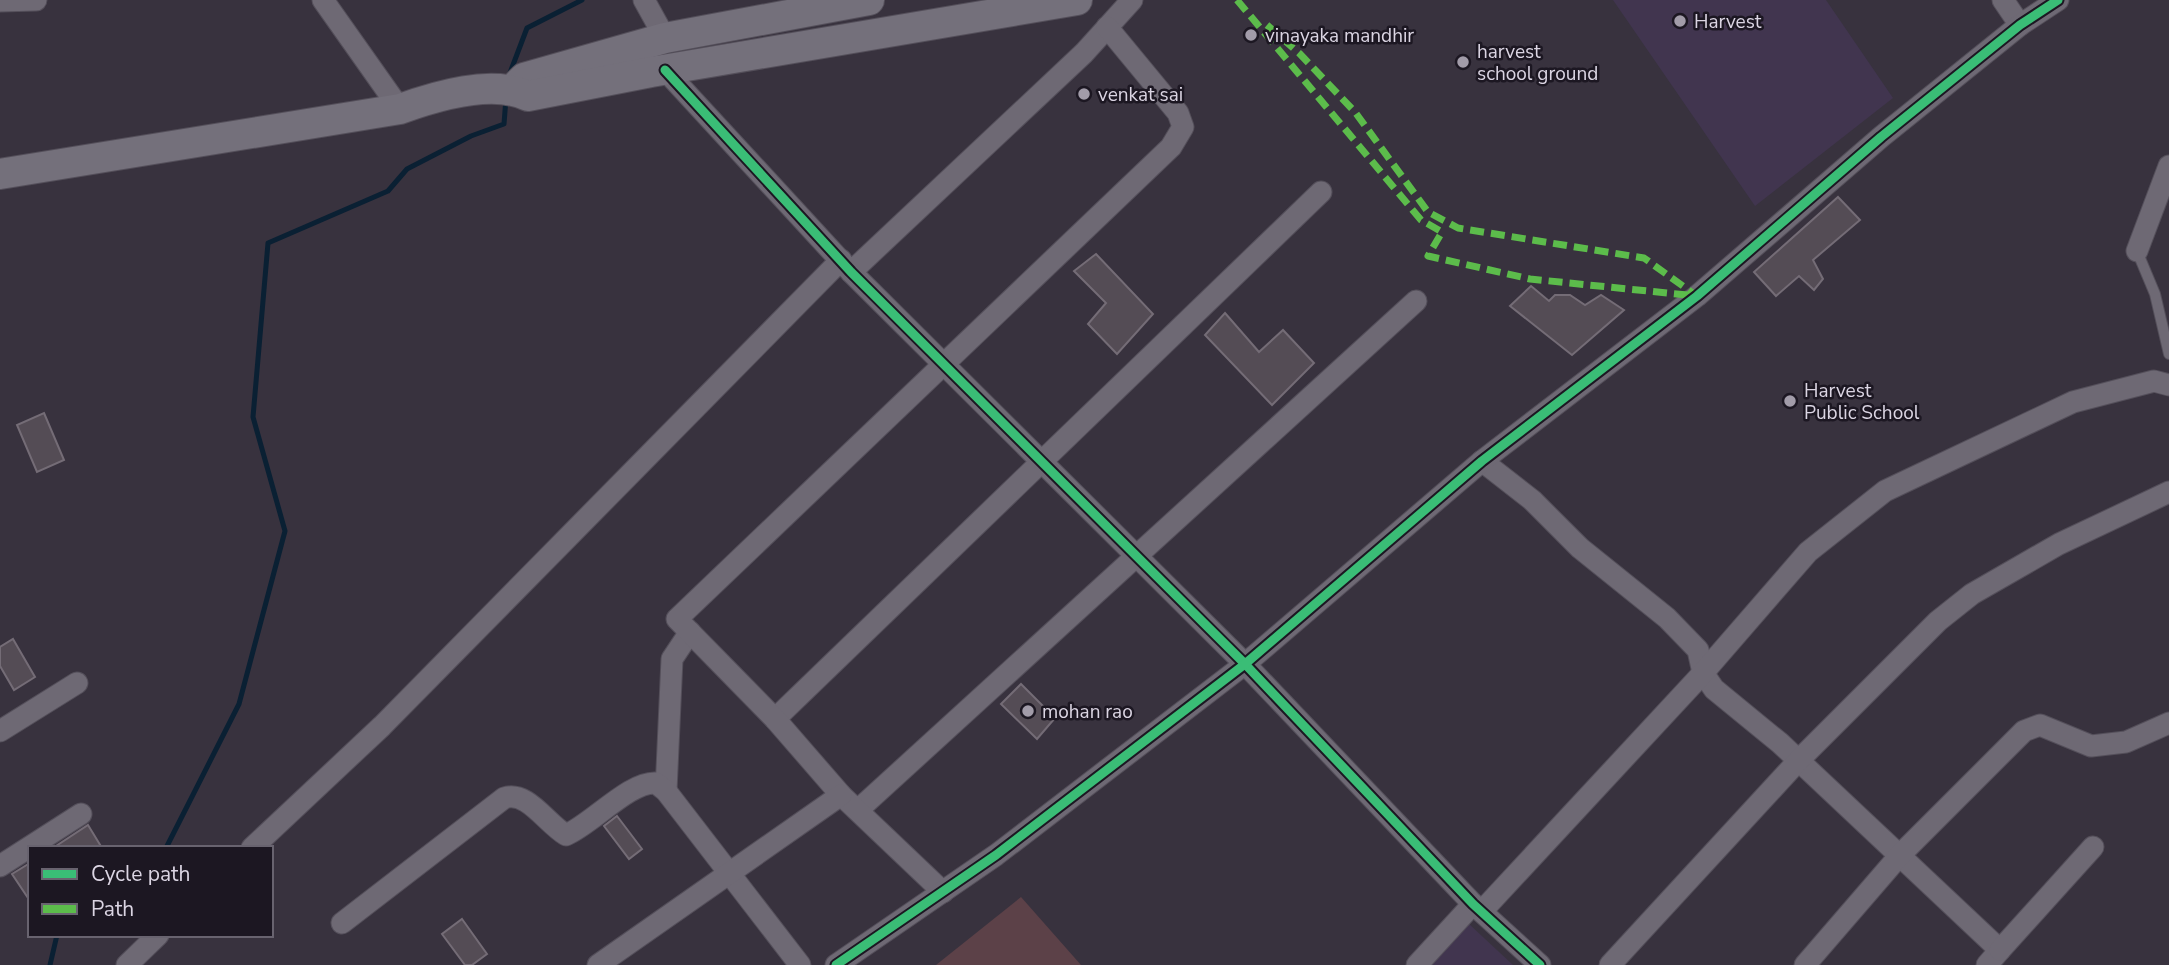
<svg xmlns="http://www.w3.org/2000/svg" width="2169" height="965" font-family="'Nunito Sans',sans-serif">
<style>
.built{fill:#41354f}
.green{fill:#5c4148}
.lines{fill:none;stroke-linecap:round;stroke-linejoin:round}
.stream{stroke:#0a2033;stroke-width:5}
.building{fill:#544c55;stroke:#746c76;stroke-width:2}
.lane-casing{stroke:#544f5a;stroke-width:12}
.street-casing{stroke:#544f5a;stroke-width:23}
.secondary-casing{stroke:#544f5a;stroke-width:32}
.lane{stroke:#6e6974;stroke-width:10}
.street{stroke:#6e6974;stroke-width:21}
.secondary{stroke:#74707b;stroke-width:30}
.quiet{stroke:#5cbc4b;stroke-width:7;stroke-dasharray:14 7;stroke-linecap:butt}
.cycleway-casing{stroke:#1c1722;stroke-width:13}
.cycleway{stroke:#3abd76;stroke-width:9}
.poi-dot{fill:#a29ca9;stroke:#1c1722;stroke-width:2.5}
.labels{text-anchor:middle;stroke-width:5;stroke-linejoin:round;paint-order:stroke}
.poi-label{font-size:19px;fill:#dbd5e3;stroke:#1c1722;text-anchor:start}
</style>
<rect width="100%" height="100%" fill="#38323e"/>
<g class="built">
<path d="M1613,0H1826L1893,98L1755,206Z"/>
<path d="M1469,924L1513,965H1432Z"/>
</g>
<path class="green" d="M1021,897L1081,965H936Z"/>
<g class="lines">
<g class="stream">
<path d="M508,78L527,28L582,0"/>
<path d="M166,848L239,704L285,531L253,417L268,243L388,191L407,169L471,136L504,124L506,98"/>
<path d="M50,965L57,935"/>
</g>
</g>
<g class="building">
<path d="M1838,197L1860,220L1813,260L1823,279L1814,290L1799,276L1776,296L1754,272Z"/>
<path d="M1096,254L1153,314L1117,354L1088,324L1106,303L1074,271Z"/>
<path d="M1531,286L1549,301L1555,295H1570L1585,305L1601,295L1624,310L1572,355L1510,306Z"/>
<path d="M1225,313L1259,352L1283,330L1314,363L1272,405L1205,335Z"/>
<path d="M44,413L64,460L37,472L17,425Z"/>
<path d="M13,639L35,677L14,690L0,666V647Z"/>
<path d="M1021,684L1055,718L1037,739L1001,704Z"/>
<path d="M617,816L642,849L629,859L604,826Z"/>
<path d="M88,825L102,848H53Z"/>
<path d="M30,863V901L12,874Z"/>
<path d="M462,919L487,954L472,965H465L442,934Z"/>
</g>
<g class="lines">
<defs>
<path id="lane" d="M2137,251L2155,294L2169,354"/>
<g id="street">
<path d="M323,0L400,109"/>
<path d="M644,0L665,38"/>
<path d="M2003,0L2020,25"/>
<path d="M0,1L36,0"/>
<path d="M665,70L851,272L1245,664L1473,904L1540,965"/>
<path d="M2137,251L2169,166"/>
<path d="M851,272L1084,53L1132,0"/>
<path d="M1482,461L1532,500L1580,548L1667,618L1698,650L1703,673L1714,689L1780,743L2000,950L1987,965"/>
<path d="M775,719L1321,192"/>
<path d="M0,731L77,683"/>
<path d="M666,791L672,659L690,632"/>
<path d="M858,810L1416,301"/>
<path d="M252,848L382,726L841,260"/>
<path d="M0,866L81,814"/>
<path d="M943,892L841,795L775,719L677,619L1171,147L1183,127L1178,113L1107,27"/>
<path d="M1482,911L1703,673L1808,552L1885,491L2073,402L2154,381L2169,385"/>
<path d="M342,923L504,798C527,790 546,823 566,835C592,824 630,781 656,783L666,791L800,965"/>
<path d="M2000,950L2093,847"/>
<path d="M127,965L158,935"/>
<path d="M598,965L841,795"/>
<path d="M836,965L996,855L1245,664L1482,461L1697,296L1881,137L2020,25L2058,0"/>
<path d="M1417,965L1473,904"/>
<path d="M1610,965L1798,761L1938,621L1972,594L2059,544L2169,492"/>
<path d="M1805,965L1900,855L2024,731L2040,725L2091,746L2126,742L2169,723"/>
</g>
<g id="secondary">
<path d="M518,84L524,78L665,38L869,0"/>
<path d="M0,174L400,109C436,96 492,79 528,96L651,72L1077,0"/>
</g>
</defs>
<use href="#lane" class="lane-casing"/>
<use href="#street" class="street-casing"/>
<use href="#secondary" class="secondary-casing"/>
<use href="#lane" class="lane"/>
<use href="#street" class="street"/>
<use href="#secondary" class="secondary"/>
<g class="quiet">
<path d="M1237,0L1421,220L1442,232L1428,256L1530,279L1697,296"/>
<path d="M1267,25L1300,54L1355,112L1428,212L1458,228L1644,258L1694,294"/>
</g>
<defs>
<g id="cycleway">
<path d="M665,70L851,272L1245,664L1473,904L1540,965"/>
<path d="M836,965L996,855L1245,664L1482,461L1697,296L1881,137L2020,25L2058,0"/>
</g>
</defs>
<use href="#cycleway" class="cycleway-casing"/>
<use href="#cycleway" class="cycleway"/>
</g>
<g class="poi-dot">
<circle cx="1680" cy="21" r="7"/>
<circle cx="1251" cy="35" r="7"/>
<circle cx="1463" cy="62" r="7"/>
<circle cx="1084" cy="94" r="7"/>
<circle cx="1790" cy="401" r="7"/>
<circle cx="1028" cy="711" r="7"/>
</g>
<g class="labels">
<g class="poi-label">
<text x="1694" y="28">Harvest</text>
<text x="1265" y="42">vinayaka mandhir</text>
<text x="1477" y="58">harvest<tspan x="1477" dy="22">school ground</tspan></text>
<text x="1098" y="101">venkat sai</text>
<text x="1804" y="397">Harvest<tspan x="1804" dy="22">Public School</tspan></text>
<text x="1042" y="718">mohan rao</text>
</g>
</g>
<rect x="28" y="846" width="245" height="91" fill="#1c1722" stroke="#68636f" stroke-width="2"/>
<rect x="42" y="869" width="35" height="10" fill="#3abd76" stroke="#68636f" stroke-width="2"/>
<text x="91" y="881" font-size="21" fill="#dbd5e3">Cycle path</text>
<rect x="42" y="904" width="35" height="10" fill="#5cbc4b" stroke="#68636f" stroke-width="2"/>
<text x="91" y="916" font-size="21" fill="#dbd5e3">Path</text>
</svg>
